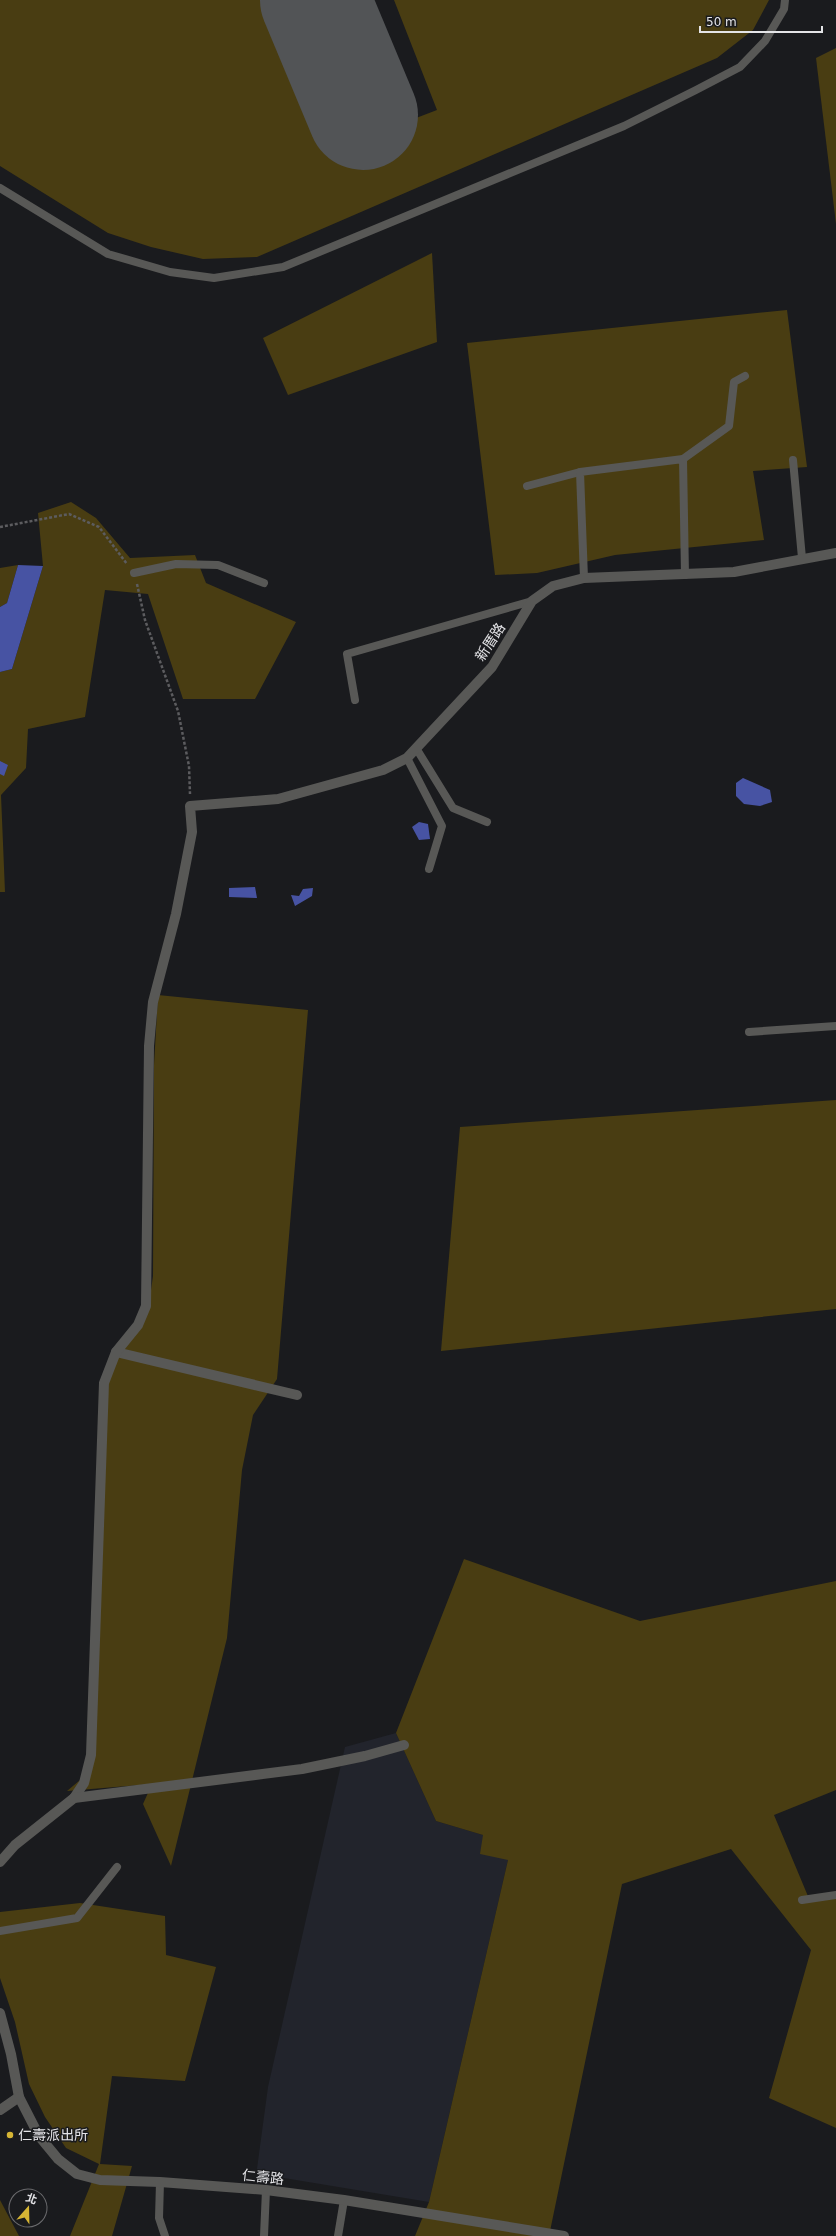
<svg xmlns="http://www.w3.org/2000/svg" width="836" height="2236" font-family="'DejaVu Sans','Noto Sans TC',sans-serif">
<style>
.built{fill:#22242c}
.green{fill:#493d12}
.water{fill:#4753a3}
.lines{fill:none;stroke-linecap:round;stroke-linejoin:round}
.runway{stroke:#525456;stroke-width:110}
.path{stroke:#5c5c5f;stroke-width:2.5;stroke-dasharray:3 2;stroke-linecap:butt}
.service{stroke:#585856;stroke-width:8}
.minor{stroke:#585856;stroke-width:10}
.poi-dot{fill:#d6b534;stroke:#1a1b1e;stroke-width:1.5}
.labels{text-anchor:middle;stroke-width:3;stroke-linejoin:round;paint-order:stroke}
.street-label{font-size:14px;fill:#e4e4e7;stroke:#1a1b1e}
.poi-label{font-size:14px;fill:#e4e4e7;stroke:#1a1b1e;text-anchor:start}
</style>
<rect width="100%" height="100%" fill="#1a1b1e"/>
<path class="built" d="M396,1733L436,1821L483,1835L508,1860L429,2202L284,2178L256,2176L268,2087L345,1747Z"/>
<g class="green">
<path d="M0,0H272L330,151L437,110L394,0H769L753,30L717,58L257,257L203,259L151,247L108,233L0,166Z"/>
<path d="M836,48V224L816,58Z"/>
<path d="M432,253L437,342L288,395L263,338Z"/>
<path d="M787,310L807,467L753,471L764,540L615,555L537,573L495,575L467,343Z"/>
<path d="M71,502L96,518L130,558L195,555L206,583L296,622L255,699H183L148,594L105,590L85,717L28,729L26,768L1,795L5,892H0V672L12,669L43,566L38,513Z"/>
<path d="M18,565L7,603L0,607V568Z"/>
<path d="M158,995L308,1010L277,1379L253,1415L242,1470L227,1638L171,1866L143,1804L152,1784L67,1791L86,1775L100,1468L110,1371L150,1297L153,1276L154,1065Z"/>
<path d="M836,1100V1309L441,1351L460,1127Z"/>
<path d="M464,1559L640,1621L836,1581V1790L774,1815L810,1901L836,1895V2128L769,2098L811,1950L731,1849L622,1884L549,2236H415L429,2202L508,1860L480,1854L483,1835L436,1821L396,1733Z"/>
<path d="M80,1903L165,1916L166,1955L216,1967L185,2081L112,2076L100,2164L132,2166L112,2236H70L99,2164L66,2148L45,2117L29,2084L15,2022L0,1978V1912Z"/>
<path d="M0,2200L19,2236H0Z"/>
</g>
<g class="water">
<path d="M18,565L43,566L12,669L0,672V607L7,603Z"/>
<path d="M0,761L8,765L4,776L0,774Z"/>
<path d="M743,778L770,790L772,802L760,806L744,804L736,796V783Z"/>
<path d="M419,822L428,824L430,839L419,840L412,827Z"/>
<path d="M255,887L257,898L229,897V888Z"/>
<path d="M313,888L312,896L295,906L291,895L299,896L303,889Z"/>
</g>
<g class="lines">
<path class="runway" d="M315,0L363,115"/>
<g class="path">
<path d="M0,527L69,514L99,527L127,564"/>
<path d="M137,584L145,620L178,711L189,766L190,794"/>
</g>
<g class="service">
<path d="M0,188L108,254L170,272L214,278L283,267L624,126L696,90L740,67L765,41L784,9L785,0"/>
<path d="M683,459L729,426L734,382L745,376"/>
<path d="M793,460L802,558"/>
<path d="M527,486L580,472"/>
<path d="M134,573L176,564L218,565L264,583"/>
<path d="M584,578L580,472L683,459L685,575"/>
<path d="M355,700L347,654L532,601"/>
<path d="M416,748L453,808L487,822"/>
<path d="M407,758L442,826L429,869"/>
<path d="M749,1032L836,1026"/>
<path d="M802,1900L836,1895"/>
<path d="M0,1931L77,1918L117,1867"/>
<path d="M160,2182L159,2218L165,2236"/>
<path d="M264,2236L266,2190"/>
<path d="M338,2236L344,2200"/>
</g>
<g class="minor">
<path d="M116,1352L297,1395"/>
<path d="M74,1798L84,1783L91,1755L104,1383L116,1352L138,1325L146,1306L149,1046L153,1002L176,914L192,832L190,806L278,799L383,770L407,758L492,667L532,601L553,586L584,578L734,572L836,553"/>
<path d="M0,1862L15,1845L74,1798L302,1769L365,1756L404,1745"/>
<path d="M0,2013L11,2054L19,2097L39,2136L58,2159L77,2174L100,2180L160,2182L266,2190L344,2200L564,2236"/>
<path d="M0,2110L19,2097"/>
</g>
</g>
<circle class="poi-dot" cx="10" cy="2135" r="4"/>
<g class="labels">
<g class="street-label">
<text transform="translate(490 642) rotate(-57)" y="5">新厝路</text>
<text transform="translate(263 2177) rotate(6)" y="5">仁壽路</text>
</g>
<g class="poi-label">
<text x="18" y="2140">仁壽派出所</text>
</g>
</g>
<g transform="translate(28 2208) rotate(20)"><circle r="19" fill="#1a1b1e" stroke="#6b6b6e"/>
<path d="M0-3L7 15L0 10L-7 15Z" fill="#d6b534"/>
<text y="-6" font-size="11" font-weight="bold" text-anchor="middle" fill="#e4e4e7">北</text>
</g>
<path d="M700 26v6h122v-6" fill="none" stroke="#e4e4e7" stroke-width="2"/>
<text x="706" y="26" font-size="12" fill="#e4e4e7" stroke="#1a1b1e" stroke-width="3" paint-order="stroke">50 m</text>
</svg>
